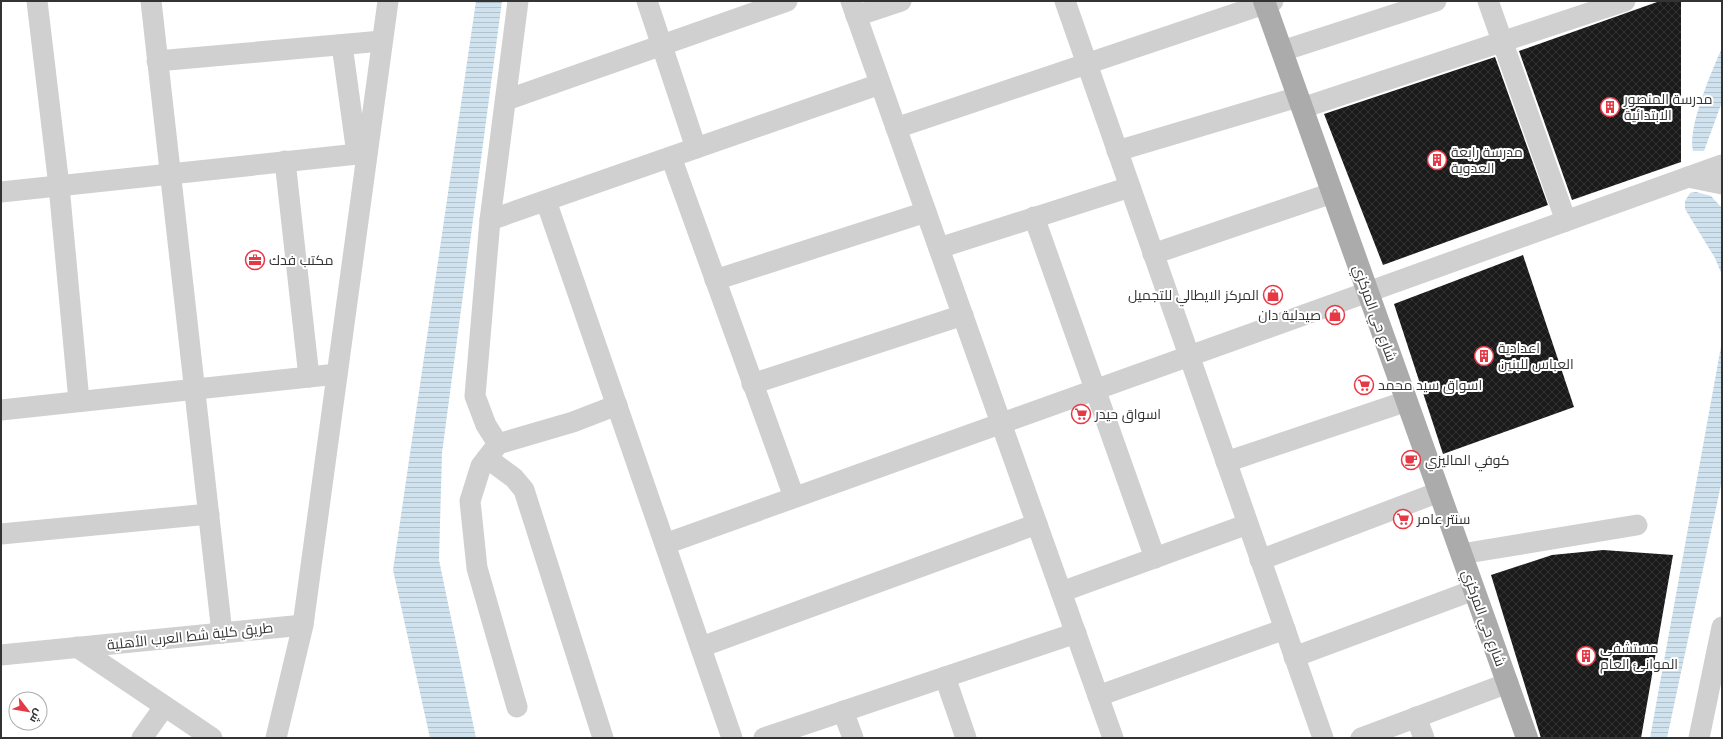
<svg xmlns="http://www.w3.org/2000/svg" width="1723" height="739" font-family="Montserrat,Cairo,sans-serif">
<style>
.water{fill:url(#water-rules)}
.building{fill:url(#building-cross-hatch)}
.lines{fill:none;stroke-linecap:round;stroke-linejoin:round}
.minor{stroke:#d0d0d0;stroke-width:21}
.major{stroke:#ababab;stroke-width:22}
.labels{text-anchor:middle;stroke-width:4;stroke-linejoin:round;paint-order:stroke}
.poi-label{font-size:14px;fill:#333;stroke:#fff;text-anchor:start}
.street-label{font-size:14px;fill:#333;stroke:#fff}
</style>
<defs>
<pattern id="water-rules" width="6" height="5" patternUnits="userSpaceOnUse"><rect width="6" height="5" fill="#cfe2ee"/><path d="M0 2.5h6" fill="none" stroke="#b2c2cd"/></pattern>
<pattern id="building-cross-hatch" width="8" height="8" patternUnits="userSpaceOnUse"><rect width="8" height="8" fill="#1a1a1a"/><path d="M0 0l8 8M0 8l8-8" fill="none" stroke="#333"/></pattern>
</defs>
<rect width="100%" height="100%" fill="#fff"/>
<g class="water">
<path d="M476,1H502L442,453L439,560L476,738H430L393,570Z"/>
<path d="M1722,48V102L1704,151H1693C1687,128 1712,70 1722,48Z"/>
<path d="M1696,192L1711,196L1722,208V275L1715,258L1685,209V201L1690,193Z"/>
<path d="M1722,341V480L1667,738H1650Z"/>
</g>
<g class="building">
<path d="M1660,1H1681V162L1572,200L1519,51Z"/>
<path d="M1495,57L1548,205L1383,265L1324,114Z"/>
<path d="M1523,255L1574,407L1443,454L1394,304Z"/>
<path d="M1603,550L1673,555L1641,738H1541L1491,575L1552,555Z"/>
</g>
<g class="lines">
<g class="minor">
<path d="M37,1L59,186L79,401"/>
<path d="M151,1L222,633"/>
<path d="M647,1L696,148"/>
<path d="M851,1L1113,738"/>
<path d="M1065,1L1323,738"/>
<path d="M1488,1L1566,221"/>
<path d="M856,16L901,1"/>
<path d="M342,45L357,154"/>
<path d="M1282,51L1436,1"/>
<path d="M157,61L382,41"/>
<path d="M506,100L787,1"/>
<path d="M1302,108L1625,1"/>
<path d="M896,128L1273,1"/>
<path d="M1117,151L1298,97"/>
<path d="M671,157L794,497"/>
<path d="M285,161L309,377"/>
<path d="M1688,177L1722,184"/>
<path d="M1,192L367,153"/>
<path d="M546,201L732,738"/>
<path d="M1034,217L1155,558"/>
<path d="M490,220L880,84"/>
<path d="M939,248L1130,187"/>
<path d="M1153,254L1332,193"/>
<path d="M715,280L926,212"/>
<path d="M752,384L963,315"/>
<path d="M1,410L337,374"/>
<path d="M498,444L573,422L617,405"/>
<path d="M487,458L514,478L524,490L603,738"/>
<path d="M1226,462L1407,401"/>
<path d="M1,534L209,514"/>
<path d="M665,544L1722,165"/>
<path d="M1461,554L1637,525"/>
<path d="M1260,560L1439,492"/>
<path d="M1061,592L1248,524"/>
<path d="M77,647L212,738"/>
<path d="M701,647L1037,524"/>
<path d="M1,655L303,625"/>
<path d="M1294,657L1474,590"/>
<path d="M945,677L966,738"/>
<path d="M1098,696L1285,629"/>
<path d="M517,707L477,568L470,501L481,466L498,444L486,425L475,396L490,220L518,1"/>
<path d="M843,711L853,738"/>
<path d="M1416,717L1424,738"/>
<path d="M142,738L164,707"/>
<path d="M276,738L303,625L388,1"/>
<path d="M764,738L1076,633"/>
<path d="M1361,738L1508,683"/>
<path d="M1699,738L1722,627"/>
</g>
<path class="major" d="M1264,1L1527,738"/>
</g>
<defs>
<symbol id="building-ring" viewBox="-11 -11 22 22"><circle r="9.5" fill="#fff" stroke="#e63946" stroke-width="1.5"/><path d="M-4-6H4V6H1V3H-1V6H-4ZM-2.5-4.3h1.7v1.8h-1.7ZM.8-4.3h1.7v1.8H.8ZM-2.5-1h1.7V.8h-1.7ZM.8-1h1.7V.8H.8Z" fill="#e63946"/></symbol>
<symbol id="office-ring" viewBox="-11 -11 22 22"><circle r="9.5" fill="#fff" stroke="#e63946" stroke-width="1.5"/><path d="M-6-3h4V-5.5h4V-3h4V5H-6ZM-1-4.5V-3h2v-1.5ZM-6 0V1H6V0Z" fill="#e63946"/></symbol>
<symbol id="shop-ring" viewBox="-11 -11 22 22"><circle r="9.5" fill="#fff" stroke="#e63946" stroke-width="1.5"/><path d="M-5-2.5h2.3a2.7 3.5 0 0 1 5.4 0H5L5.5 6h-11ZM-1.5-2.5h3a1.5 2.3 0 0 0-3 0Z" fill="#e63946"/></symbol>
<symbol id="supermarket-ring" viewBox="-11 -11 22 22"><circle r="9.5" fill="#fff" stroke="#e63946" stroke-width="1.5"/><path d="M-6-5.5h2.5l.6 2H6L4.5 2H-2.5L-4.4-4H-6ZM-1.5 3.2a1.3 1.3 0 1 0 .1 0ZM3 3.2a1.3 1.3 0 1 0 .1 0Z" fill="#e63946"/></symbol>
<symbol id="cafe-ring" viewBox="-11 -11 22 22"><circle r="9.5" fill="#fff" stroke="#e63946" stroke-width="1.5"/><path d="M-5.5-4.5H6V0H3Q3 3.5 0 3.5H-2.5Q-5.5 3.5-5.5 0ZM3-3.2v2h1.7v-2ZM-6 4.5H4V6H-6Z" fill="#e63946"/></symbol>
</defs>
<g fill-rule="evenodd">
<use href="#building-ring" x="1599" y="96" width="22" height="22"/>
<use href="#building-ring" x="1426" y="149" width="22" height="22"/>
<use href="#office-ring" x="244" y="249" width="22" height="22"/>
<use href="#shop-ring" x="1262" y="284" width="22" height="22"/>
<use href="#shop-ring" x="1324" y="304" width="22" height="22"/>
<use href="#building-ring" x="1473" y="345" width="22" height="22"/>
<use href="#supermarket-ring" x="1353" y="374" width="22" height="22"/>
<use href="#supermarket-ring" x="1070" y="403" width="22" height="22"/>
<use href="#cafe-ring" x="1400" y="449" width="22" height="22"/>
<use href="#supermarket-ring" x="1392" y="508" width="22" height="22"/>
<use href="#building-ring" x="1575" y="645" width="22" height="22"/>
</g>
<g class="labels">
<g class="poi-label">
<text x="1624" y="104">مدرسة المنصور<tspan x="1624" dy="16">الابتدائية</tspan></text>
<text x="1451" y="157">مدرسة رابعة<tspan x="1451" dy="16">العدوية</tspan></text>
<text x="269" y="265">مكتب فدك</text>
<text x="1259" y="300" text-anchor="end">المركز الايطالي للتجميل</text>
<text x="1321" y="320" text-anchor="end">صيدلية دان</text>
<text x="1498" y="353">اعدادية<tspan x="1498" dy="16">العباس للبنين</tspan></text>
<text x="1378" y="390">اسواق سيد محمد</text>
<text x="1095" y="419">اسواق حيدر</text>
<text x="1425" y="465">كوفي الماليزي</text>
<text x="1417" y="524">سنتر عامر</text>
<text x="1600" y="653">مستشفى<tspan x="1600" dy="16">الموانئ العام</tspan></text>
</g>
<g class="street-label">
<text transform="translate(1375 313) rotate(70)" y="5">شارع حي المركزي</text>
<text transform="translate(1484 618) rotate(70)" y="5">شارع حي المركزي</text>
<text transform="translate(190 636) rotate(-6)" y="5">طريق كلية شط العرب الأهلية</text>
</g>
</g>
<rect width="1723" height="739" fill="none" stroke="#333333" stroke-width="4"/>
<g transform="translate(28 711) rotate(121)"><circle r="19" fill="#ffffff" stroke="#adadad"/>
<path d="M0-3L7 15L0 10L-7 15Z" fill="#e63946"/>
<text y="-6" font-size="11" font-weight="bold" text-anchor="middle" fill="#333333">ش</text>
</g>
</svg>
